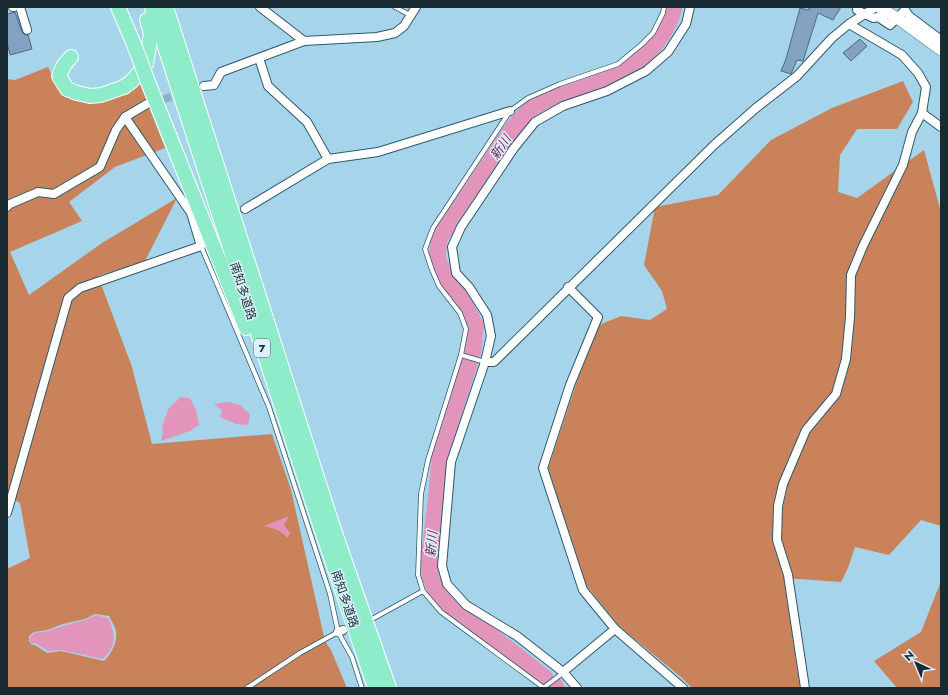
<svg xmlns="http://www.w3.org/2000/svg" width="948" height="695" font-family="Jost,'Noto Sans JP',sans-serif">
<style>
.forest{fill:#ca825a;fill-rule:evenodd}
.water{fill:#e294ba}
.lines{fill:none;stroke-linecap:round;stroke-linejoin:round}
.river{stroke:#e294ba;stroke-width:17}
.building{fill:#83a1c1;stroke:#4c6986}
.street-tunnel{stroke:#8ab3c6;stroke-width:8;stroke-dasharray:8 4;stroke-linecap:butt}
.lane-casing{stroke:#2d586b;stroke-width:5.5}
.street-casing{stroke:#2d586b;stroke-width:10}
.secondary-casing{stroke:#2d586b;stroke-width:12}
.highway-casing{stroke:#fff;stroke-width:16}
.lane{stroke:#fff;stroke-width:4}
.street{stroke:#fff;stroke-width:8}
.secondary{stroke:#fff;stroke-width:11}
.highway{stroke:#8eecca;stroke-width:14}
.highway-bridge-casing{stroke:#fff;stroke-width:16;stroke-linecap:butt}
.highway-bridge{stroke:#8eecca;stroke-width:14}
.labels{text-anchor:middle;stroke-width:3;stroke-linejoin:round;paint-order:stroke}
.shield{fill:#dbf2fd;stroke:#526770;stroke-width:1}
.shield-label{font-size:11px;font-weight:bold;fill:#182b33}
.street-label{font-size:12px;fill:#182b33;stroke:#dbf2fd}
.water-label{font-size:13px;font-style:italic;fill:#7b2155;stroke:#dbf2fd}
</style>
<rect width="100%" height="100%" fill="#a6d5eb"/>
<g class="forest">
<path d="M48,67L58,87L115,97L140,84L165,148L115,167L69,202L82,221L10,252L29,295L102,243L177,198L145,261L98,276L132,367L152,444L272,434L291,490L325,641L331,650L347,688H7V567L9,568L30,558L20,503L7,496V79L15,80ZM95,614L109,616C111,621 115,626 116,631C118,642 111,654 104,661L61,651L47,653L35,645H32L29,641V636L34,632L47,630L63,624L85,619Z"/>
<path d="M903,81L913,102L897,129H857L840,155L838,192L857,198L924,150L941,212V526L921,520L889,555L855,547L848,568L841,582L784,578L800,688H692L681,677L620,627L586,585L548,469L576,384L599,325L621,316L650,320L667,309L662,291L644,265L655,207L718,195L771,140L832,108Z"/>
<path d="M941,581V688H897L874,661L921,632Z"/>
</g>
<g class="water">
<path d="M181,397L190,398L196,410L199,425L190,431L161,441L163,432L162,426L169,408Z"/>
<path d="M228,402L240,405L250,414L248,425L236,424L220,417L222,410L214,404Z"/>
<path d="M289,516L284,525L290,533L288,538L278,530L264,526Z"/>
<path d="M96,615L108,618C116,634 117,645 103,659L61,650L48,651L36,643L32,644L30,640V637L35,633L47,631L63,626L85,620Z"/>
</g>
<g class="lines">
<g class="river">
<path d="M473,351L475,325L461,298L446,280L437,258L439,239C456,213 473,188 490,163C503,143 514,123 533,108C546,97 562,95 577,90C621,76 662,54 674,7"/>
<path d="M470,361L440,454L437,493L429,560L430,576L437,592L452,610L471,620L545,678"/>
<path d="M555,686L556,688"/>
</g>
</g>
<g class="building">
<path d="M807,7H841L833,20L818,13L803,61L797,60L791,74L781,71L786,59L800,8L808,10L810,9Z"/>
<path d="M15,12L22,32L24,34L28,35L32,49L10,55L7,42V14Z"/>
<path d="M860,39L867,46L851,61L843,53Z"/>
</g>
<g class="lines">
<path class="street-tunnel" d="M152,103L183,93"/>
<defs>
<g id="lane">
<path d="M395,7L410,15"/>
<path d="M201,246L269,407L330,594L338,632L352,657L362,688"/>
<path d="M461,355L485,362"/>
<path d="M374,618L423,591"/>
<path d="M247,688L300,653L338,632"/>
<path d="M543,688L563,673"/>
<path d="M544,688L441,612L423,591L418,575L421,494L428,460L461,355L466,329L460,313L439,286L432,270L425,249L433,228L510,111L528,98L560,84L618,64L641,45L653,33L663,13L664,7"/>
</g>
<g id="street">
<path d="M13,7H14"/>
<path d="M20,7L27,30"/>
<path d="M260,7L304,41"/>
<path d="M857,7V10L873,18L878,17L890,25L905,10V7"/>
<path d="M905,10L909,16L941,40"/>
<path d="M259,58L268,86L307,122L328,159"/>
<path d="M204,86L214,85L221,72L304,41L377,37L395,33L404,26L416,7"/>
<path d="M922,113L941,127"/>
<path d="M7,207L10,204L38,192L54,194L100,167L116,130L125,117L147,104"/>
<path d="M245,209L328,159L378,152L510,111"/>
<path d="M568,287L598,317L570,385L543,468L583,590L615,629L683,688"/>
<path d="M485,362H494L714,145L756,108L797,76L832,38L849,24"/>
<path d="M7,513L68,298L80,288L201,246L191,213L125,117"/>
<path d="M338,632L343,630"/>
<path d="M563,672L615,629"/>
<path d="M577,688L563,672L517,636L466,605L447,584L442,566L451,462L485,362L491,336L487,315L469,287L456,273L452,247L461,227L514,148L535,122L563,106L607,91L646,71L668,52L686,24L690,7"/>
<path d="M805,688L788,575L777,540L778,506L783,484L806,430L836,394L846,359L850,317L851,275L863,246L903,165L912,132L922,113L926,87L918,73L902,55L849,24L876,7"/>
</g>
<path id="secondary" d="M879,7L897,18L941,50"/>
<g id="highway">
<path d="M118,7L135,47"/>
<path d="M152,7L316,513L375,688"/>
<path d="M166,7L333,527L389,688"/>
<path d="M71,57L64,65L59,76L67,89L77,93L90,96L101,95L124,87L132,81L146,64L151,34L147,20"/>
<path d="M148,82L246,328"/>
</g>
</defs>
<use href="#lane" class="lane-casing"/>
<use href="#street" class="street-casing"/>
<use href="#secondary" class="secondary-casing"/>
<use href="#highway" class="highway-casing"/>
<use href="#lane" class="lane"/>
<use href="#street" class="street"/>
<use href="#secondary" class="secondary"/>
<use href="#highway" class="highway"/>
<defs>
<path id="highway-bridge" d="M135,47L148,82"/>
</defs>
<use href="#highway-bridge" class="highway-bridge-casing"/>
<use href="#highway-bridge" class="highway-bridge"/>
</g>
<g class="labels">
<rect class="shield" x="254" y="339" width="16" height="18" rx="3"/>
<g class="shield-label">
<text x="262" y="352">7</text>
</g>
<g class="street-label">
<text transform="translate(243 291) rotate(72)" y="4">南知多道路</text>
<text transform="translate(345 599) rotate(71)" y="4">南知多道路</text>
</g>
<g class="water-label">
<text transform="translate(500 147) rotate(-56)" y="5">新川</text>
<text transform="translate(431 544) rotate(-85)" y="5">新川</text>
</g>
</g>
<rect width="948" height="695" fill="none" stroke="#182b33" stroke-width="16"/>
<g transform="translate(916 663) rotate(316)" stroke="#dbf2fd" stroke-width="3" paint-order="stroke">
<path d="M0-3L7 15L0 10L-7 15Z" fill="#182b33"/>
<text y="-6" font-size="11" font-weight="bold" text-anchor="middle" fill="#182b33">N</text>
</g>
</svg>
